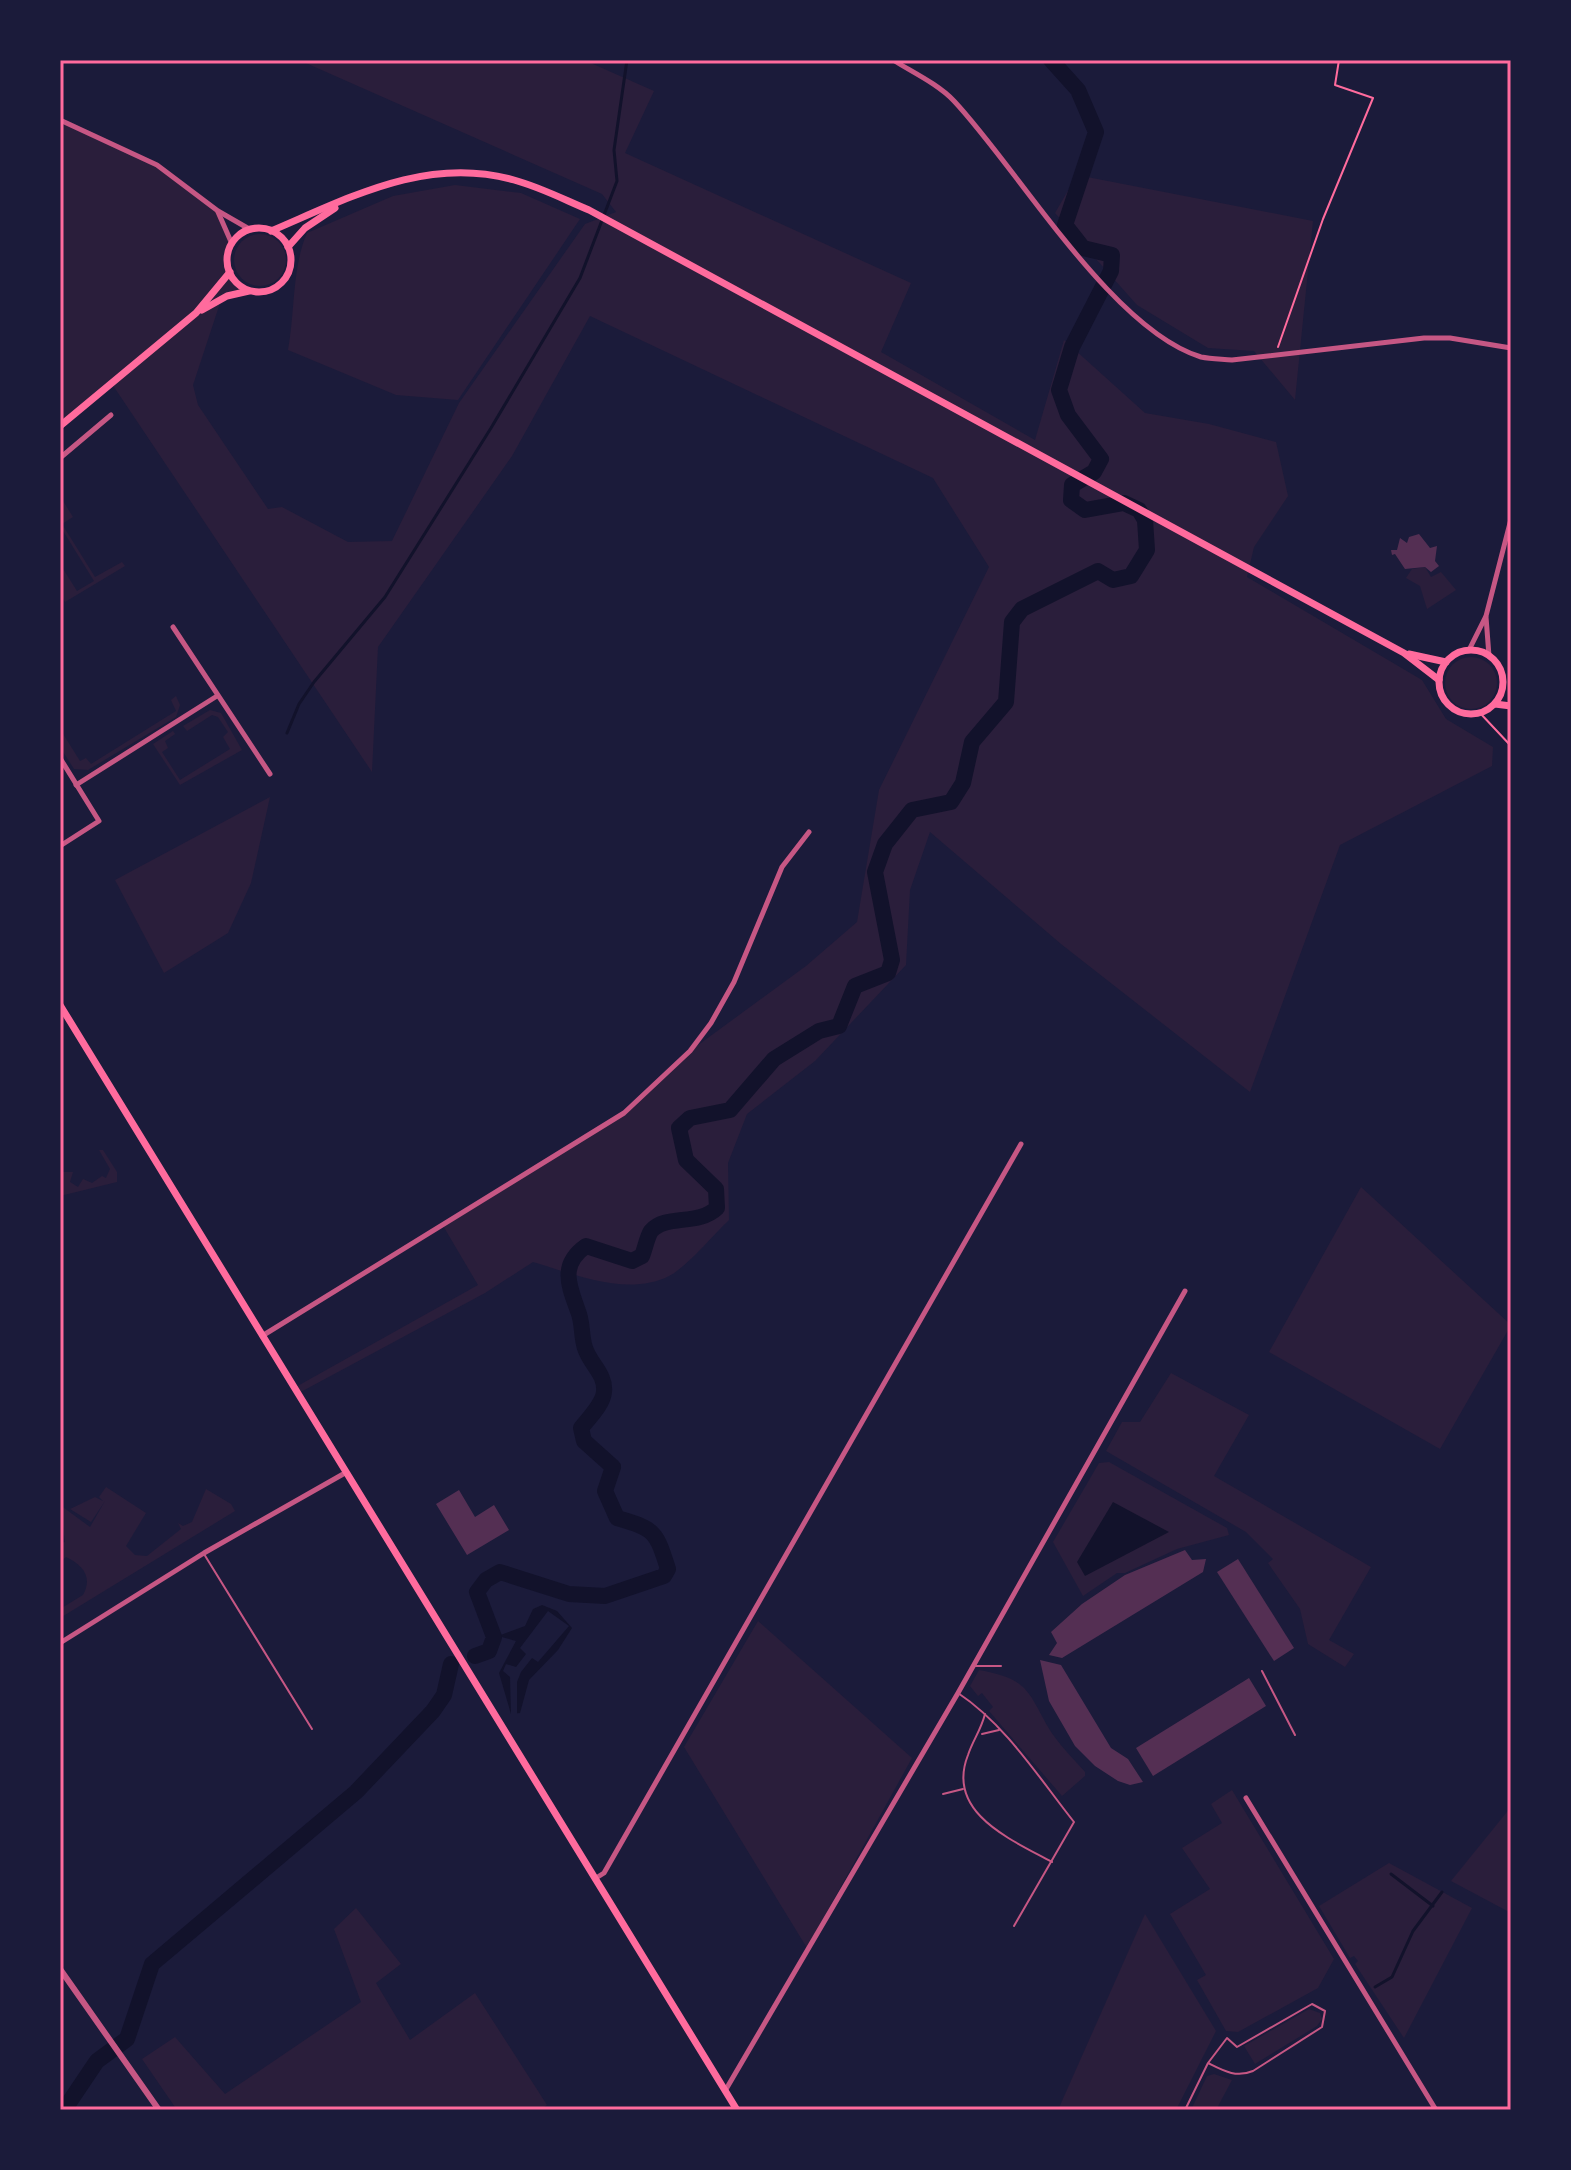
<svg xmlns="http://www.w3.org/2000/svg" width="1571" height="2170" font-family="'Archivo Narrow',sans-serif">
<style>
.green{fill:#2a1e3b}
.water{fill:#12122b}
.pier{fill:#1b1b3a}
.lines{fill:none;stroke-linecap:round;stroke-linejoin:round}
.stream{stroke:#12122b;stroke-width:3}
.river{stroke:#12122b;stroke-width:16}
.building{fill:#542f53}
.path{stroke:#ff6b9d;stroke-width:2}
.service{stroke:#c65784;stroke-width:2}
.minor{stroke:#c65784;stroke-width:5}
.tertiary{stroke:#c65784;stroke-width:6}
.secondary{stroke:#ff6b9d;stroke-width:7}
.primary{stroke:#ff6b9d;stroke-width:7}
.neatline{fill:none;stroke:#ff6b9d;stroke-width:3}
</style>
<rect width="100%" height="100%" fill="#1b1b3a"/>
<g class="green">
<path d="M299,60H584L654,91L625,153L911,283L881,352L1035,440L1064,340L1145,413L1209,424L1276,442L1288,496L1254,547L1247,577L1422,680L1446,719L1493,747L1492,766L1340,845L1250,1092L1061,944L930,832L910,890L906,965L815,1061L747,1114L728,1163L729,1220C713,1235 687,1267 669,1276C627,1297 574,1274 533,1262L485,1293L297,1394L294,1388L478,1285L442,1224L624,1113L690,1051L806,966L857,922L879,790L989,567L933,478L590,316L512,456L378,647L372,772L112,384L60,426V120L157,165L218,211L232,244C223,264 230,282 250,291L221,300L193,385L198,405L268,509L282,507L348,542L392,541L459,403L585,224L616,212L602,194Z"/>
<path d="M1077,175L1313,221L1295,400L1254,351L1208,348L1137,305L1055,213Z"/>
<path d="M455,185L521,193L580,219L458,400L396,395L288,350C295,312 292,267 307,233L393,196Z"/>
<circle cx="260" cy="260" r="26"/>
<path d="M60,496L73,517L62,524L95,577L122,562L125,566L65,602L60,593V564L77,591L94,581L60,526Z"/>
<path d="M1425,567L1431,577L1441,572L1456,590L1427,609L1420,586L1406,578L1412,569Z"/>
<circle cx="1471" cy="683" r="26"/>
<path d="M176,696L180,705L176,717L88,770L74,769L60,747V729L80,761L86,758L91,764L176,711L171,700Z"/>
<path d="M210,710L221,713L242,750L180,785L153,744L173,731L175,734L165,741L168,748L162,752L180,780L230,749L223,737L228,732L218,717L212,715L187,731L183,726Z"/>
<path d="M270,797L251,883L228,933L164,973L115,880Z"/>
<path d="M99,1150H103L117,1172V1182L60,1196V1172H73L70,1182L78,1187L83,1179L92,1183L102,1176L106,1178L110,1169Z"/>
<path d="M1361,1187L1511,1325L1440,1449L1269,1352Z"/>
<path d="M1171,1373L1249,1415L1214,1476L1371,1567L1329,1640L1354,1654L1345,1667L1308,1644L1300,1609L1268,1563L1273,1559L1246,1532L1106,1451L1122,1422H1140Z"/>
<path d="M1109,1462L1227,1528L1229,1535L1177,1549L1125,1573H1117L1083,1596L1053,1542L1099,1463Z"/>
<path d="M106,1487L146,1513L126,1546L135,1555L147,1556L181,1529L178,1523L183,1526L192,1522L206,1489L231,1504L235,1511L60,1618V1609L83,1595C93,1577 83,1565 66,1557L60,1562V1543L65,1542L60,1505L90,1527L105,1501L91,1522L70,1509L95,1497L103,1501L99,1497Z"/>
<path d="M758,1621L912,1758L807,1948L684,1747Z"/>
<path d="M979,1670C1027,1679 1027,1689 1048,1727C1058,1744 1072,1757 1085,1772V1776L1062,1796L989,1711L993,1707L982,1693L978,1696L970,1686Z"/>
<path d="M1232,1790L1334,1959L1318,1988L1238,2032L1226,2031L1197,1980L1206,1975L1170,1914L1210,1889L1182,1848L1222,1823L1211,1804Z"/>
<path d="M1511,1807V1913L1451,1881Z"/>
<path d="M1389,1863L1472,1908L1404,2038L1355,1964L1358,1961L1354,1956L1350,1958L1319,1906Z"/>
<path d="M356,1908L401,1964L376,1983L410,2040L475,1993L547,2105L540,2110H177L142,2059L175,2037L225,2094L361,2002L334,1929Z"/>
<path d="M1145,1914L1216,2031L1176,2110H1058Z"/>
<path d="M1309,2009L1320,2013L1322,2019L1317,2026L1255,2064L1244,2046Z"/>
<path d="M1214,2074L1232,2080L1216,2110H1191L1207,2076Z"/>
</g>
<g class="water">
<path d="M1113,1502L1169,1532L1085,1576L1077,1562Z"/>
<path d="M542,1605L557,1611L572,1628L558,1650L529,1680L520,1713L511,1714L499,1673L516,1641L498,1636L525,1626L533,1609Z"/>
</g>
<path class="pier" d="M548,1611L569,1626L538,1662L532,1658L521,1672L517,1682V1714H511L510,1677L503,1671L506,1664L516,1667L526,1654L520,1648Z"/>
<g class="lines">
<g class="stream">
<path d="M287,733L299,704L314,682L385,597L491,428L580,278L617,181L614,150L627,60"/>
<path d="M1391,1874L1433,1906"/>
<path d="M1375,1987L1392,1977L1413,1931L1442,1892"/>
</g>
<g class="river">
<path d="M475,1656L489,1651L494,1637L477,1592L486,1580L500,1572L569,1594L605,1596L664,1576L668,1569C656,1531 655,1529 617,1518L605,1491L613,1467L584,1441L581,1428C589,1418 603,1404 604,1392C606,1374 590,1364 585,1348C581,1336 583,1323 578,1311C569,1286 559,1265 586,1246L632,1261L642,1256C645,1249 647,1237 651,1231C666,1214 698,1226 717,1208L716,1189L686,1160L679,1128L690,1118L730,1110L774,1059L819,1031L839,1026L855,986L888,973L892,960L875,872L885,844L912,810L951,802L963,783L972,742L1006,702L1012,622L1022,609L1098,571L1113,580L1131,576L1147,550L1145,520L1139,510L1124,503L1085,510L1071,500L1072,485L1094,472L1101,459L1068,415L1059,390L1072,347L1111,271L1112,255L1083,248L1065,225L1096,132L1078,90L1051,60"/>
<path d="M64,2110L97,2061L127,2039L152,1964L356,1792L433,1711L444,1695L451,1664"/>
</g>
</g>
<g class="building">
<path d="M1419,534L1430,548L1437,546L1435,561L1439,566L1431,572L1425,567L1405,569L1395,554L1392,555L1391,550H1397L1400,538L1407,543L1409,537Z"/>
<path d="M459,1490L475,1517L494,1505L509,1530L467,1555L436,1504Z"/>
<path d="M1185,1550L1192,1560L1206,1559L1203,1572L1062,1658L1049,1655L1057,1643L1051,1632L1082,1604L1125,1575Z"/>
<path d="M1238,1559L1294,1648L1274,1661L1217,1572Z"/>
<path d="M1040,1660L1061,1665L1111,1748L1128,1759L1143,1782L1130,1785L1118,1781L1095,1766L1075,1746L1049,1701Z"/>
<path d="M1249,1678L1266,1706L1153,1776L1136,1748Z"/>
</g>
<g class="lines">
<g class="path">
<path d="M1278,347L1323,219L1373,98L1335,85L1339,60"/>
<path d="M1480,713L1511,746"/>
</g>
<g class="service">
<path d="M204,1554L312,1729"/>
<path d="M974,1666H1001"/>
<path d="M1262,1671L1295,1735"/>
<path d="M958,1693C1006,1725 1039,1778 1074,1822L1014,1926"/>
<path d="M985,1714C981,1730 973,1740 968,1755C945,1813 1012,1840 1052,1862"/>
<path d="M982,1734L999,1730"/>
<path d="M943,1794L963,1789"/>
<path d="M1185,2110L1208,2063L1227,2038L1237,2047L1312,2004L1325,2011L1322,2027L1253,2071C1236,2078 1224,2071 1208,2063"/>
</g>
<g class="minor">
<path d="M893,60C912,72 938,84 954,101C1018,169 1112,330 1201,357C1211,359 1222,359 1232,360L1424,338H1450L1511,348"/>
<path d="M60,120L157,165L218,211L251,230"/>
<path d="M218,212L232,244"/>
<path d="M60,458L111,415"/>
<path d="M1486,617L1489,656"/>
<path d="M173,627L270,774"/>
<path d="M1469,650L1486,616L1511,519"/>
<path d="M60,758L99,821L60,846"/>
<path d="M76,785L217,696"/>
<path d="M262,1336L624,1113L690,1051L711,1023L734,982L782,867L809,832"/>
<path d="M60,1643L204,1553L345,1473"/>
<path d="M1246,1798L1436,2110"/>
<path d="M596,1878L604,1873L1021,1144"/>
<path d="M725,2091L958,1693L1185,1291"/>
</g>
<path class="tertiary" d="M60,1969L159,2110"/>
<path class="secondary" d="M60,1005L737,2110"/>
<g class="primary">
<circle cx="259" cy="260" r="32"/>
<path d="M271,231C349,198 427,155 514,180C540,187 565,200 589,210L1404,653L1439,680"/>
<path d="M288,247L305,228L335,208"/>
<path d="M202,310L227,296L249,291"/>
<path d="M60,426L196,313L230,272"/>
<circle cx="1471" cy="682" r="32"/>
<path d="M1409,654L1446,662"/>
<path d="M1495,704L1511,706"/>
</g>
</g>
<rect width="1571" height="2170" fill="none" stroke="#1b1b3a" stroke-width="124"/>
<rect x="62" y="62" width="1447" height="2046" class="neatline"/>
</svg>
